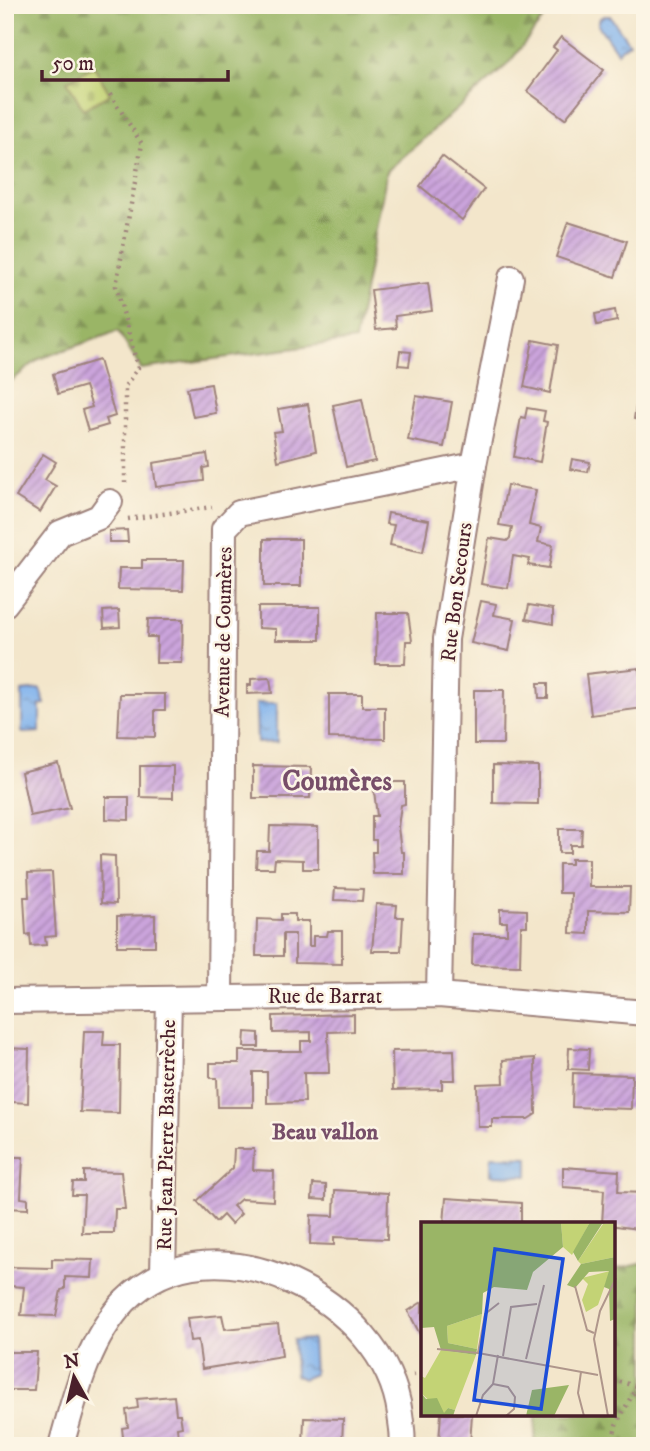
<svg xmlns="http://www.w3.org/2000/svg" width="650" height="1451" font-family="'IM FELL DW Pica',serif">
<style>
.forest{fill:url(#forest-firs);stroke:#726a48;stroke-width:2}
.cemetery{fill:url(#cemetery-stones);stroke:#867950;stroke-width:2}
.water{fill:url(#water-ripples);stroke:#65688c;stroke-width:2}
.building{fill:url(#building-hatch)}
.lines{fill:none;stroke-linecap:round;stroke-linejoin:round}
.minor-casing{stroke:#9e827b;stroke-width:28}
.path{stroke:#9e827b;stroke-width:4.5;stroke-dasharray:2 5;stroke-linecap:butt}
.minor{stroke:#fff;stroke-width:24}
.labels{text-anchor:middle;stroke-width:5;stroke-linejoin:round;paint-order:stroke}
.street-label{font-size:21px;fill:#4a1f2b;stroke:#fcf5e5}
.neighbourhood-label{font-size:23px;font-weight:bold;fill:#774e69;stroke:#fcf5e5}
.district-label{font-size:28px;font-weight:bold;fill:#774e69;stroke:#fcf5e5}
.inset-road{fill:none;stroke:#af968b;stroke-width:2}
.view{fill:#1d4ed8;fill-opacity:0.15;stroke:#1d4ed8;stroke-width:3.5}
.inset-edge{fill:none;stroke:#4a1f2b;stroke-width:3.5}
</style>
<defs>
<pattern id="forest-firs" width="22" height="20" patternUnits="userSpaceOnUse" patternTransform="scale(1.75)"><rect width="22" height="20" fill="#9ab566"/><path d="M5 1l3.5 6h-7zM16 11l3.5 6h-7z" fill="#809354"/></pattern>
<pattern id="cemetery-stones" width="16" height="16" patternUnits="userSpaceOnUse" patternTransform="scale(1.75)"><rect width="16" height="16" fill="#c3d375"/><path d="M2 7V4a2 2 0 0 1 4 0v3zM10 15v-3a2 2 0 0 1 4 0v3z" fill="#a9b565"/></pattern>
<pattern id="water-ripples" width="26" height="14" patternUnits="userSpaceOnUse" patternTransform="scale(1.75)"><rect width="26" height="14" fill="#80b2ed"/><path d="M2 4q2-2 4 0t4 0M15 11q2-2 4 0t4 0" fill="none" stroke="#6b90c0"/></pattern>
<pattern id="building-hatch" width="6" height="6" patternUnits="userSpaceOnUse" patternTransform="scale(1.75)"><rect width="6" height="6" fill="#cba4dc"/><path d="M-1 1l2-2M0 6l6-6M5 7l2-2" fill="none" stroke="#a785b3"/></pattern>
</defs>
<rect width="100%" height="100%" fill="#fcf5e5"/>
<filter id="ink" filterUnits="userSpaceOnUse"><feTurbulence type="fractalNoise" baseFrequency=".0143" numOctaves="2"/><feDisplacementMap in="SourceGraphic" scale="14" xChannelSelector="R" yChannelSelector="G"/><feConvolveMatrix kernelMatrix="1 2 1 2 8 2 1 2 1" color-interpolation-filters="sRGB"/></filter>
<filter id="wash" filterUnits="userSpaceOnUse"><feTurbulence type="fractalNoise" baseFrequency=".00686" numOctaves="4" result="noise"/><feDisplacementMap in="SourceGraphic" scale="28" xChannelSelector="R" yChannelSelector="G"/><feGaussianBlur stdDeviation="1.57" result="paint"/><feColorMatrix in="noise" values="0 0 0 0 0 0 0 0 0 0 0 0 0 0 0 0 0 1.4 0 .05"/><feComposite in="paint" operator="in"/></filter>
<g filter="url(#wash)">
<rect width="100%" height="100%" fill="#f3e6cb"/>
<g class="forest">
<path d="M5,5H554L508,64L387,171L355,340L141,369L118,331L39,359L5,386Z"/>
<path d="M645,1263V1446H535L536,1414H613V1270Z"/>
</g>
<path class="cemetery" d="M94,66L110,94L83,109L67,81Z"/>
<g class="water">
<path d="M604,16H610L629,43L617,52L598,25L600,18Z"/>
<path d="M40,689L45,704L40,705V732L22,733V691Z"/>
<path d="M256,703H277V742L257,743Z"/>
<path d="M491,1156L528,1157V1176L491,1175Z"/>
<path d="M312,1339L314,1374L303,1379L295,1375L293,1340Z"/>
</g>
<g id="blocks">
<g class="building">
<path d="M561,37L604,70L565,119L527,91L557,50L553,47Z"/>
<path d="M442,156L484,189L462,220L420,186Z"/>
<path d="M568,222L627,241L615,277L556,257Z"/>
<path d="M428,283L432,311L395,316L396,328L376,330L371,290Z"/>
<path d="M615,310L617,321L597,325L595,314Z"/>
<path d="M533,340L558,345L550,393L524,387Z"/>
<path d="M400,351L411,352L409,366L398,365Z"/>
<path d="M99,360L115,416L106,419L108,425L88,431L82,410L92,407L85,386L58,394L53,374Z"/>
<path d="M640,379H645V421L634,419Z"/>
<path d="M211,384L216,413L193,417L187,388Z"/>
<path d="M416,396L452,402L444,447L408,440Z"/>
<path d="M362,399L375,461L346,467L333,405Z"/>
<path d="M308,404L316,451L278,461L273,432L282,431L278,409Z"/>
<path d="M527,408L545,411L543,421L547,422L540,462L514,457L521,417L525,418Z"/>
<path d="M43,454L56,462L45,480L56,486L40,512L16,497Z"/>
<path d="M207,454L209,467L203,468L204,481L156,487L153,463Z"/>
<path d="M572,459L590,462L588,472L570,469Z"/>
<path d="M507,485L536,490L529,525L541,528L538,542L553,545L549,568L528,565L530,559L513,556L508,588L481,584L489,538L507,541L510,538L512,527L499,525Z"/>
<path d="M388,513L429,520L423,552L390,545L394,525L386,524Z"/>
<path d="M127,530L128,542H109V531Z"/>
<rect x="264" y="539" width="37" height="47"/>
<path d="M142,560H184L183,590L118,589L119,568H142Z"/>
<path d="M481,601L496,604L494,615L515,619L509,651L471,643Z"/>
<path d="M529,605L553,609V624L526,619Z"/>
<path d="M258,607H320V640H276V629L258,628Z"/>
<path d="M119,610L120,627L104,628L103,611Z"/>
<path d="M377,613H408L412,641H406L405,664H376Z"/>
<path d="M148,619H183L182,663H156L157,637H147Z"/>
<path d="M639,668L644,708L591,715L586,674Z"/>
<path d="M270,678L272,693L247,694V685H251V679Z"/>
<path d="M538,683H548V698H539Z"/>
<path d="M474,690H504L503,744H474Z"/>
<path d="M120,694H165V710H155V737L118,736Z"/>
<path d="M329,694H362V707H385V739L329,738Z"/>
<path d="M58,763L70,808L30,816L21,772Z"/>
<path d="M493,765L538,766V804L493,803Z"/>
<path d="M140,766H173V798L140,797Z"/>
<path d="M253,766L311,767L310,798H253Z"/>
<path d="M373,782H405V804L401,805L398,827L401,852H404V874H373L372,852H376V840H372V816H377Z"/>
<path d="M106,797H129V820L106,819Z"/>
<path d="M270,826L318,827V869H303V860L275,859L274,868H256L257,851H269Z"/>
<path d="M559,829H582L581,845H570V853H559Z"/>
<path d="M100,855L115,856L116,904L101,903Z"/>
<path d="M571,859H589V887H630L629,912L588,911V934L570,933L571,893H559V864H571Z"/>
<path d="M52,872L56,936L45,937L46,945L31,946L30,934L26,935L24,897H29L28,873Z"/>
<path d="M335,888L363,889L362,901L334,900Z"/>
<path d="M376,904L397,905L396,917H403L401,951H372Z"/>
<path d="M500,909L527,910V926H521L520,966L472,965L473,934H507V922H500Z"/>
<path d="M281,914H295V921H309V946H313V936H327L328,931H342V964L295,963V934H283V956H256L257,919L281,920Z"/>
<path d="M155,915V946H117V916Z"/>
<path d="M354,1014V1031L328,1032L329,1073H304L305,1102L267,1103V1072H253V1107H218L217,1078H210V1063H239V1051H301V1041H311V1032L273,1033V1016Z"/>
<path d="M84,1031H104L103,1045H120L119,1113L80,1112Z"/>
<path d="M245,1032L259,1033V1047H244Z"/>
<path d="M5,1048L29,1049L28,1103L12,1102L11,1110H5Z"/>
<path d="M569,1048L589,1049L588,1070L568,1069Z"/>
<path d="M454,1050L455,1080H442V1089L393,1090L392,1051Z"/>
<path d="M535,1058L536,1114L528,1119H492V1127H478L477,1084L504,1083L503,1060Z"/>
<path d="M573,1073L632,1075L631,1109L572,1107Z"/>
<path d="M234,1149H254L253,1170L274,1171L273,1201L241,1199L233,1206L241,1214L231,1224L223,1215L216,1222L197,1201L233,1168Z"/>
<path d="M5,1157H23L21,1198L28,1199V1209L5,1208Z"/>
<path d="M563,1167L619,1171L618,1192L645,1193V1230L602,1224L604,1190L563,1187Z"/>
<path d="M84,1171L121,1172L125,1209H115L114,1233H82L84,1195H72L73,1182H84Z"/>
<path d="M313,1184L326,1185V1200L312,1199Z"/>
<path d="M335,1190L388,1193L387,1239L334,1237V1245L310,1244L311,1215L334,1216Z"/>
<path d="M446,1198L521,1203V1224H444Z"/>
<path d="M52,1259L93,1260L92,1278L65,1277V1289L61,1290L56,1316L21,1315L24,1287L10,1286L11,1267L52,1268Z"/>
<path d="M422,1302V1338L408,1311Z"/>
<path d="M222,1315L225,1329L278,1324L282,1356L202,1369L198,1340L190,1341L187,1318Z"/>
<path d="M5,1352H37L34,1390H5Z"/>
<path d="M174,1396L176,1414H180L182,1427L177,1428L179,1446H124L122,1428L128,1427L126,1410L138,1408L137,1399Z"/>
<path d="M441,1414H472L470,1444L439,1441Z"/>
<path d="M304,1418L343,1419L342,1446H303Z"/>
</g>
</g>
</g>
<g filter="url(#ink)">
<use href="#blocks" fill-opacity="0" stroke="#9e827b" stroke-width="2"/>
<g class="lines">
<defs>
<g id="minor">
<path d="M5,604L60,533L99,517L110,502"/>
<path d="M439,995L446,639L474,465L511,278"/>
<path d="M220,997L224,529L239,513L474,465"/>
<path d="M5,1001L439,995L645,1013"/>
<path d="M163,1273L169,999"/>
<path d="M61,1446C75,1395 88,1340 125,1301C213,1211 386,1301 400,1414C401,1424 404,1436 402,1446"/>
</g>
</defs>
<use href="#minor" class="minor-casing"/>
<g class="path">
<path d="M110,94L142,144L116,286L138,368L125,386V483"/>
<path d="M128,519L212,507"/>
<path d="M413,1375L422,1374"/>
<path d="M613,1380L636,1386"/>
<path d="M612,1446L616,1425L645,1371"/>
</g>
<use href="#minor" class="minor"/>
</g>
</g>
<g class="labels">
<g class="street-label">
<text transform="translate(456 592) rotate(-83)" y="7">Rue Bon Secours</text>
<text transform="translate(223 632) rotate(-89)" y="7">Avenue de Coumères</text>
<text x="325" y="1003">Rue de Barrat</text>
<text transform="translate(166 1135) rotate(-89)" y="7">Rue Jean Pierre Basterrèche</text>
</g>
<g class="neighbourhood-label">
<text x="325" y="1139">Beau vallon</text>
</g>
<g class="district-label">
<text x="337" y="790">Coumères</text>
</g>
</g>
<g transform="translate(421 1222)">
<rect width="194" height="194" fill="#f3e6cb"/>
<path d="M140,0H169L151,33L142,25ZM194,0V35L160,42L157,39L182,2ZM189,49L177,83L165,90L161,78L167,62L161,56ZM61,92L56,127L27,121L26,104ZM20,128L55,133L34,188L27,186L23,192L0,171V154L4,156Z" fill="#c3d375"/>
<path d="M0,0H140L142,25L112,50L106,68L73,65L62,71L61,92L26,104L27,121L56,127L55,133L20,128L13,105L0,106ZM169,0H190L181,2L157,39L152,30ZM194,35V97L189,99L188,67L183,65L188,49L168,50L154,66L146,63L160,42ZM148,163L133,194H105L111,168ZM0,171L5,177L16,176L23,191L27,186L34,188L32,194H0Z" fill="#9ab566"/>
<path class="inset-road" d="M154,64L166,108L173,111M78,81L64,92L57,131L177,153M16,127L57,131M82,134L90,85L116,82M105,137L123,63M160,150L157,171L163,194M72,162L87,165L94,175L93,187L85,194M55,194L62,173L72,162L77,133M187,194L173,117L179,89L195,56"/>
<path class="view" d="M74,27L142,37L120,187L53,178Z"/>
<rect width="194" height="194" class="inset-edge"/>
</g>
<rect width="650" height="1451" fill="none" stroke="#fcf5e5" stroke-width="28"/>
<g transform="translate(74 1377) rotate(352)" stroke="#fcf5e5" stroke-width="5" paint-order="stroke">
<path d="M0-5L12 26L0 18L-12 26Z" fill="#4a1f2b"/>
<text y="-10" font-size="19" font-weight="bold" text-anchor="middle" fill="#4a1f2b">N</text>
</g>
<path d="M42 70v10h186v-10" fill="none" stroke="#4a1f2b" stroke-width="3.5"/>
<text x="52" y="70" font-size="21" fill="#4a1f2b" stroke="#fcf5e5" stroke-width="5" paint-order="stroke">50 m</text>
</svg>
